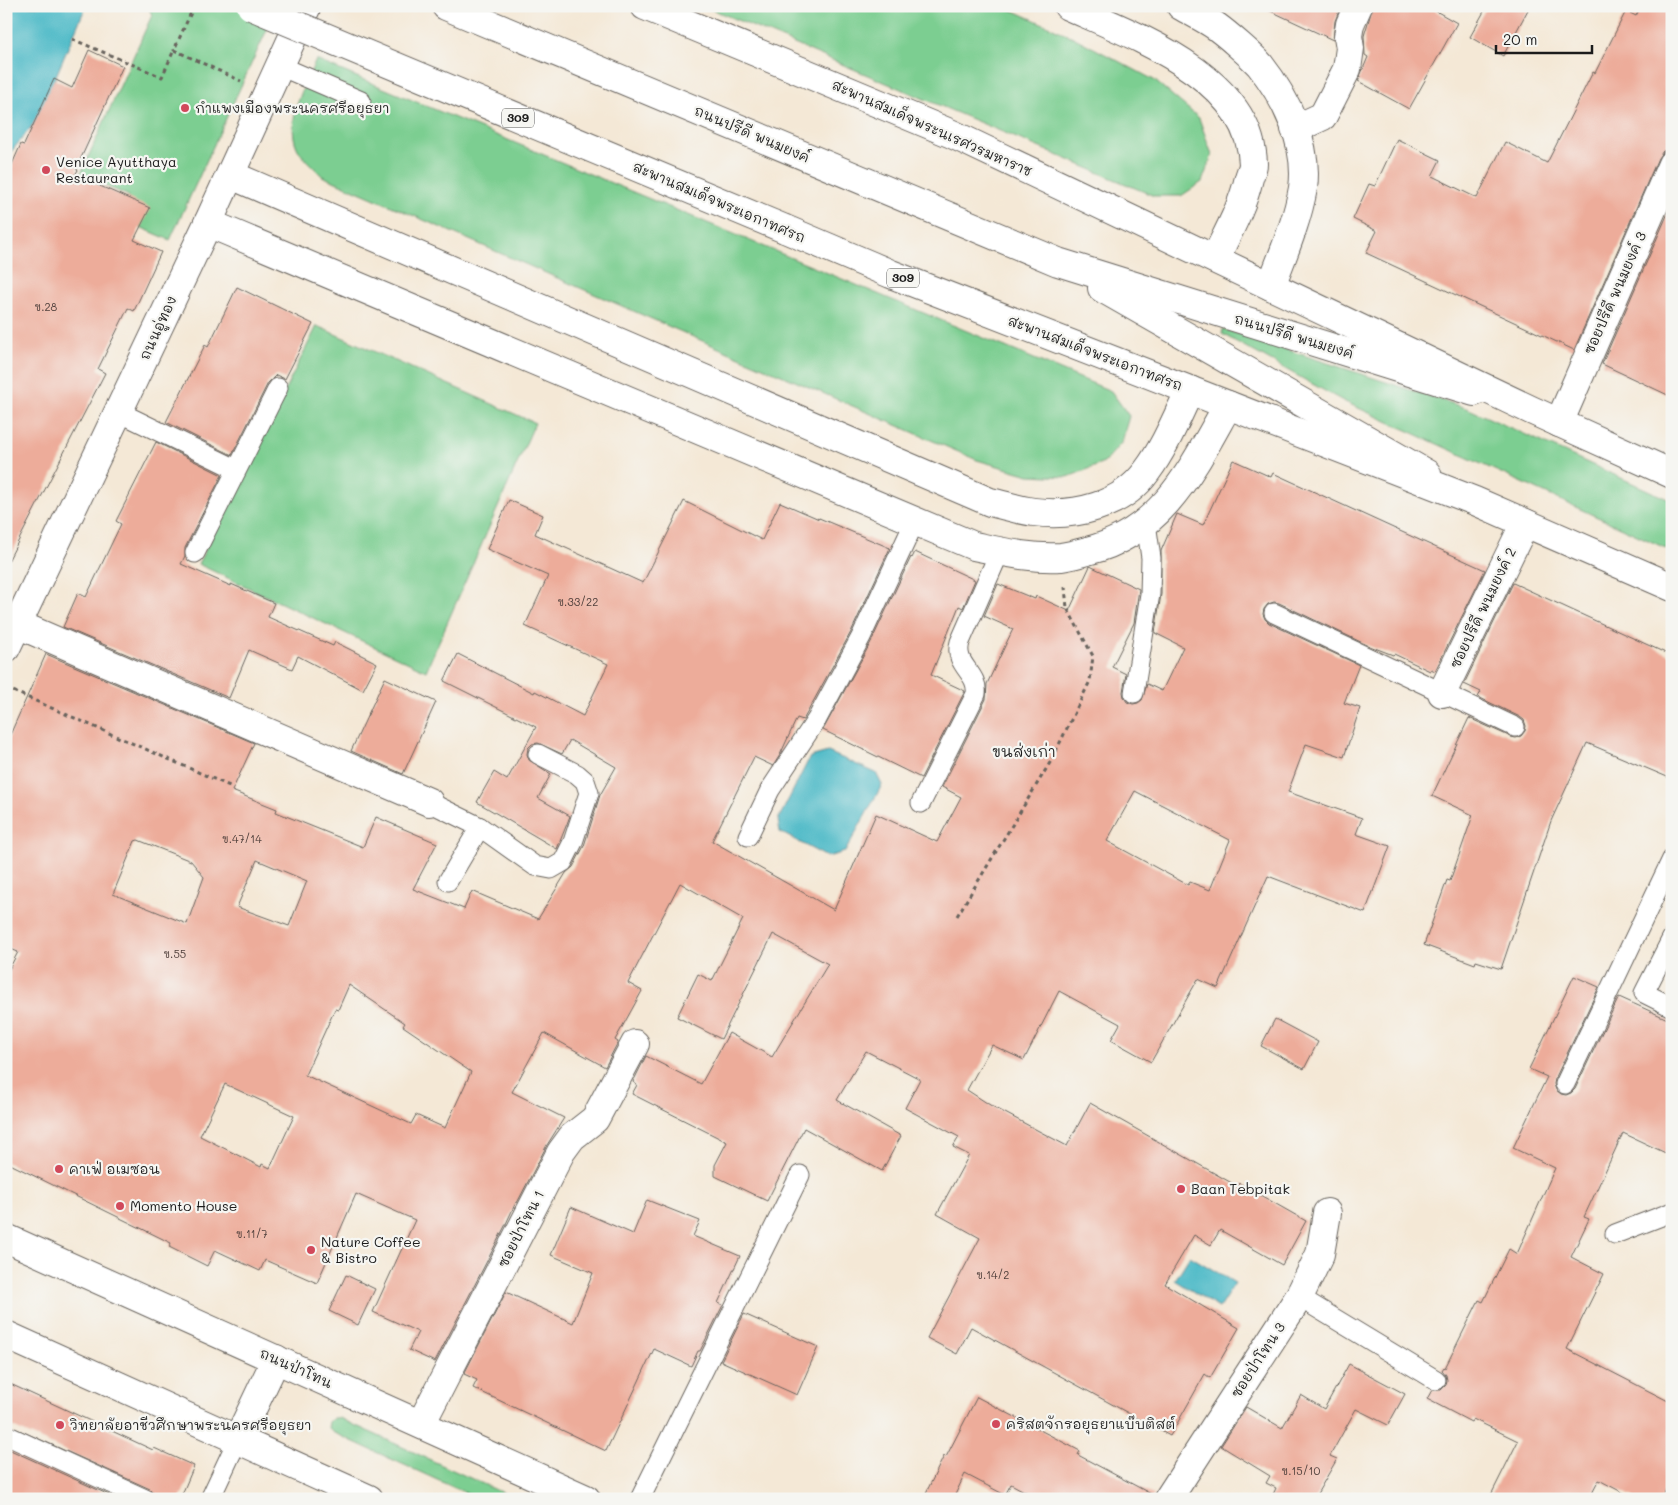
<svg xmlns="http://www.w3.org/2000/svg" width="1678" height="1505" font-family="Mali,'Playpen Sans Thai',sans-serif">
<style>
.green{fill:#7bce91;stroke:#4c7556}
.water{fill:#4dbac7;stroke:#346b72}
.building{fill:#edac9a;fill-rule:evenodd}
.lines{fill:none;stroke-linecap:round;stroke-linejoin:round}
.service-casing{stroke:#68635d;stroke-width:21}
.minor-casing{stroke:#68635d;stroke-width:30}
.tertiary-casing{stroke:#68635d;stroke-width:30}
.secondary-casing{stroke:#68635d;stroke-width:30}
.primary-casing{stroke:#68635d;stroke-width:30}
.path{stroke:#68635d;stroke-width:3;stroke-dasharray:4 4;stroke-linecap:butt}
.service{stroke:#fff;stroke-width:19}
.minor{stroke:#fff;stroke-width:28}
.tertiary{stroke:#fff;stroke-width:28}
.secondary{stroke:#fff;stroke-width:28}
.primary{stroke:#fff;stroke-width:28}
.primary-bridge-casing{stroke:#68635d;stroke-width:30;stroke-linecap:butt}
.primary-bridge{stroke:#fff;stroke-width:28}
.poi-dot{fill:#d1495b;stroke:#f6f6f2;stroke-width:2}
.labels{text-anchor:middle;stroke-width:4.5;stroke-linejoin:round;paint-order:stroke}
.number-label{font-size:11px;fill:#50403c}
.shield{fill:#f6f6f2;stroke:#5d5d5c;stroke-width:1}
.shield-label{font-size:12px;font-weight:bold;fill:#1c1c1c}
.poi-label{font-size:14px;fill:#1c1c1c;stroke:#f6f6f2;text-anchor:start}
.street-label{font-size:14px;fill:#1c1c1c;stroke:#f6f6f2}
.neighbourhood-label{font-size:15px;fill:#1c1c1c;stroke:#f6f6f2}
</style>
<rect width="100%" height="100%" fill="#f6f6f2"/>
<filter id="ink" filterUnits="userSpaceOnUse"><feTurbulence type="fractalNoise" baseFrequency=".02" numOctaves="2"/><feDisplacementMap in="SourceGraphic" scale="10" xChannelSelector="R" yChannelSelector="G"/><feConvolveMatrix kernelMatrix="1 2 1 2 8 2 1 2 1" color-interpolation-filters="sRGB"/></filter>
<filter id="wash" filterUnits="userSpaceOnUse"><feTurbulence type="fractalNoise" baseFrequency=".0096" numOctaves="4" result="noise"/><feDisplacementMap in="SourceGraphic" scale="20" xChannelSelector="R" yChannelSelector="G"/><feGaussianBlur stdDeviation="1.12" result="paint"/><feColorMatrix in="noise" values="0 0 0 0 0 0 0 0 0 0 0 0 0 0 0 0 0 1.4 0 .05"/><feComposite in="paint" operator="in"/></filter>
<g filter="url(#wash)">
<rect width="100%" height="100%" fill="#f4e8d6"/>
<g class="green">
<path d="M148,6H278L170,240L119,218L129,196L80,175L152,15Z"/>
<path d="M704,6H1003L1073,37L1154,80L1199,118L1212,155L1202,182L1181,196H1154Z"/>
<path d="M316,60L1111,391L1129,416L1122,442L1104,463L1068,477L1029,475L977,460L322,176C315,168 306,161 300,153C282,125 304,87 316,60Z"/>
<path d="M317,326L535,423L426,671L198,564Z"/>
<path d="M1223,329L1469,409L1672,501V551L1343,401L1222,334Z"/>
<path d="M333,1418H339L516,1499H479L332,1432L328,1428L329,1422Z"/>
</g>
<g class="water">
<path d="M6,6H86L37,120L6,158Z"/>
<path d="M828,752L876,773L882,785L845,852L827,857L780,832L778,820L810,757Z"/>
<path d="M1190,1256L1235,1283L1219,1308L1175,1280Z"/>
</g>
<g id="blocks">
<g class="building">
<path d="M1260,6H1341L1335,21L1333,40Z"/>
<path d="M1373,6H1427L1457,23L1409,109L1358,81L1368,57L1365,55L1364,36Z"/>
<path d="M1487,6H1530L1503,56L1470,37Z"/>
<path d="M1641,6H1672V149L1663,151L1658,158L1574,350L1366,253L1377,231L1353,219L1369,184L1375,186L1397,139L1440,160L1432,176L1477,198L1505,142L1547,163L1593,72L1595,73L1626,11L1636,16Z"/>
<path d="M89,50L123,66L76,169L78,170L75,175L150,208L134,240L161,252L134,311L128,308L98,369L105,373L6,565V178L21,144L24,145L54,79L72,88Z"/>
<path d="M1672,204V397L1602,364Z"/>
<path d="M237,287L313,324L285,379L276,375L268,383L232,455L166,422L205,345L208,347Z"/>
<path d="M156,442L222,475L185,548V556L181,564L231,586V584L274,603L268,617L333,646L335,642L377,663L363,690L298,656L292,669L249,650L229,698L63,627L78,593L86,597L121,524L116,521Z"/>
<path d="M1233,460L1271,477L1273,473L1485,570L1435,671L1431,669L1430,671L1394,654L1393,655L1367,645L1279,603L1274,602L1268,604L1264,609L1263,614L1265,619L1269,623L1359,665L1344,703L1360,708L1344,757L1306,744L1288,792L1362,818L1356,834L1390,846L1365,913L1268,876L1218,988L1198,979L1151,1062L1111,1040L1120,1024L1059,991L1024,1060L992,1045L967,1090L990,1105L1067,1146L1090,1103L1237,1186L1239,1183L1306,1221L1282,1265L1220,1230L1211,1245L1194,1235L1165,1284L1239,1328L1210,1378L1205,1374L1170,1436L971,1327L957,1354L927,1338L980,1238L937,1214L969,1155L953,1147L959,1137L905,1108L920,1079L866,1051L837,1100L901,1136L882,1171L804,1128L767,1201L715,1176V1165L727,1142L632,1094L637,1085L633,1082L646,1056L701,1084L729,1033L772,1057L828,964L773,934L721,1039L677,1017L698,974L712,981L743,919L680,883L628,983L642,991L615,1040L618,1042L605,1067L544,1033L512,1092L564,1118L547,1145L517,1203L516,1202L505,1226L435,1362L409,1350L418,1332L373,1312L415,1220L356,1194L317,1283L265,1260L260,1271L215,1250L207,1266L169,1247L171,1243L6,1162V975L18,952L6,947V744L46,654L254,743L232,791L277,809L276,812L363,847L376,817L437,843L413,889L464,909L472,891L538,919L566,873L573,867L584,846L600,795L616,767L570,740L562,754L538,743L532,744L528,748L527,754L529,760L551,774L538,798L570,816L557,849L477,802L494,772L507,780L536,727L444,681L458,654L534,693L535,691L583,716L608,664L525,626L548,576L487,549L509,500L543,515L535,534L643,583L684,501L762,540L780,502L819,519V518L890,548L851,632L807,713L803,720L797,718L780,755L773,766L754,757L712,841L834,910L876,814L937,842L961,797L942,787L986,699L987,684L1013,629L984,616L998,584L1035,599L1036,596L1069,611L1090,566L1139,589L1134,623L1112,667L1126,674L1123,692L1124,697L1127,702L1133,704L1138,703L1142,700L1147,684L1162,691L1183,647L1155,633L1161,594V551L1177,514L1203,525ZM1135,791L1230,840L1210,890L1190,882L1188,885L1107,841ZM138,840L191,861L204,877L187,924L113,894L135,841ZM257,860L307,881L289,926L237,907ZM349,985L405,1023L403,1026L471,1072L445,1128L416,1115L411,1124L305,1075L335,1009L338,1010ZM225,1084L294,1116L270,1168L262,1164L261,1167L200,1136Z"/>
<path d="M915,552L975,580L963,608L959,606L931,675L965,691L921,778L823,730L871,642L911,557L912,558Z"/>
<path d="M1513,583L1672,656V779L1587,743L1551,821L1501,969L1476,961L1475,964L1424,945L1447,880L1450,881L1473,815L1432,796L1469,718L1511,737L1516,738L1521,736L1525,731L1526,726L1524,720L1520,717L1478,697L1481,692L1464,684Z"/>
<path d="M385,678L436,702L403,774L351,751Z"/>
<path d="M1574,976L1599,987L1555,1079L1554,1084L1556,1090L1561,1094L1566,1095L1571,1093L1575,1089L1619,997L1672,1021V1156L1623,1133L1584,1217L1589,1219L1571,1257L1604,1274L1567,1349L1672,1403V1478L1661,1499H1635L1599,1480L1589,1499H1489L1518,1441L1473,1419L1471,1422L1427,1399L1432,1390H1441L1446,1385L1447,1380L1446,1375L1442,1370L1444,1367L1445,1368L1479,1300L1483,1302L1509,1249L1517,1254L1555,1168L1513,1148L1547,1077L1529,1069Z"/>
<path d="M1275,1019L1318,1042L1304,1069L1261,1046Z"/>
<path d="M647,1200L700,1221L693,1236L740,1256L718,1303L723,1305L700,1351H698L691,1366L654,1349L606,1451L473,1388L477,1380L464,1374L506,1292L573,1323L593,1273L551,1255L571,1207L633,1234Z"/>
<path d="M346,1275L375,1289L358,1325L329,1311Z"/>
<path d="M744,1314L818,1347L797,1395L721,1361Z"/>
<path d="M1349,1364L1405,1394L1388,1425L1356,1409L1330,1456L1337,1459L1314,1499H1271L1276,1488L1266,1483L1270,1476L1221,1446L1246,1407L1282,1428L1301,1395L1324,1409Z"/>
<path d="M6,1382L153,1450L154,1448L194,1466L180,1499H156L154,1493L150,1489L6,1424Z"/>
<path d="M977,1397L1080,1451L1078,1455L1153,1495L1152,1499H1039L1011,1484L1005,1495L965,1474L953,1499H923L944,1456L946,1457Z"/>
<path d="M6,1448L118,1499H6Z"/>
</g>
</g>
</g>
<g filter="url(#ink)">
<use href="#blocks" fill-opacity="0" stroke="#68635d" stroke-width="1"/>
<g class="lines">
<defs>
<g id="service">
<path d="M280,66L361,101"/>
<path d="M119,412L236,469"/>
<path d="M195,553L278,388"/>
<path d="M1274,613L1515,727"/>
<path d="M1134,693L1150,594L1151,558L1146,523"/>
<path d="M429,802L480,827L535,866L551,869L563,862L573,842L589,793L585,781L577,774L538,754"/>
<path d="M921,803L976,694C979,672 953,666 960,642L1000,551"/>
<path d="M748,836L770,790L817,719L861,637L915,521"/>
<path d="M448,881L480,827"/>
<path d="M1672,938L1644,993L1672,1007"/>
<path d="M1565,1084L1672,859"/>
<path d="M1615,1234L1672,1212"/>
<path d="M1299,1297L1436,1380"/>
<path d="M6,1435L145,1499"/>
<path d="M210,1499L238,1439"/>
<path d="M640,1499L800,1175"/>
</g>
<g id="minor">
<path d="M1295,129L1323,116L1347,69L1350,48L1348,36L1350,24L1358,6"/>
<path d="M1559,423L1672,164"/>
<path d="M17,624L429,802"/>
<path d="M1442,693L1525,523"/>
<path d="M421,1424L561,1152L572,1137L595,1119L635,1044"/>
<path d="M1168,1499L1299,1297L1320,1254L1327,1213"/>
</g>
<g id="tertiary">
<path d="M6,1238L586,1499"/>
<path d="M6,1335L369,1499"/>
<path d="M238,1439L276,1359"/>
</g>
<g id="secondary">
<path d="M446,6L1058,262L1474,392"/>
<path d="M1068,6C1133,35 1251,77 1253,164C1253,168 1250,174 1249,178C1242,208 1228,232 1215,259"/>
<path d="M1181,6C1193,13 1206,19 1217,27C1228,35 1252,56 1260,65C1286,98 1309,145 1303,188C1297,222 1283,254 1271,286"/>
<path d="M231,175L990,502C1004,505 1019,510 1034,512C1075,517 1122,506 1147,471C1165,447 1177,417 1190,390"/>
<path d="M208,223L974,546C1003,552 1032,559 1061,557C1070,556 1079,553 1087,551C1163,533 1193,467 1228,405"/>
<path d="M1102,288L1427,474"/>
<path d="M6,648L208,223L307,6"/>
</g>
<g id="primary">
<path d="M645,6L952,134L1531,410L1672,474"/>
<path d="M785,229L891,274L1475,501L1672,587"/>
</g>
</defs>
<use href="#service" class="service-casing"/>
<use href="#minor" class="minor-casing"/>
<use href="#tertiary" class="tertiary-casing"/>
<use href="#secondary" class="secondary-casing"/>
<use href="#primary" class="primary-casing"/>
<g class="path">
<path d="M194,6L174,50L241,81"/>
<path d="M72,39L162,77L174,50"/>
<path d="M6,688L232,787"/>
<path d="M957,916L1051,761L1090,681L1093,656L1067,608L1065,587"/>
</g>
<use href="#service" class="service"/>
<use href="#minor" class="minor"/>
<use href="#tertiary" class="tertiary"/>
<use href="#secondary" class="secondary"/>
<use href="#primary" class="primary"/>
<defs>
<path id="primary-bridge" d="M251,6L785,229"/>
</defs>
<use href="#primary-bridge" class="primary-bridge-casing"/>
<use href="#primary-bridge" class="primary-bridge"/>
</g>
</g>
<g class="poi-dot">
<circle cx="185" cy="108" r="5"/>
<circle cx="46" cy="170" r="5"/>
<circle cx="59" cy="1169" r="5"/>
<circle cx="1181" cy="1189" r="5"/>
<circle cx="120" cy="1206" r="5"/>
<circle cx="311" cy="1250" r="5"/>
<circle cx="996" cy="1424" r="5"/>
<circle cx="60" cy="1425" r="5"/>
</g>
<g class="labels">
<g class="number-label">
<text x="46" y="311">ข.28</text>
<text x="578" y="606">ข.33/22</text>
<text x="242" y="843">ข.47/14</text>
<text x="175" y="958">ข.55</text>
<text x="252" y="1238">ข.11/7</text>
<text x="993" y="1279">ข.14/2</text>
<text x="1301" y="1475">ข.15/10</text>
</g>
<g class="shield">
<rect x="502" y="108.5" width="32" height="19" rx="4"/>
<rect x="887" y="268.5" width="32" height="19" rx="4"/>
</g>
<g class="shield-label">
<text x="518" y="122">309</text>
<text x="903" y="282">309</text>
</g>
<g class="poi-label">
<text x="195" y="113">กำแพงเมืองพระนครศรีอยุธยา</text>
<text x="56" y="167">Venice Ayutthaya<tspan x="56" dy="16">Restaurant</tspan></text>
<text x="69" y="1174">คาเฟ่ อเมซอน</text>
<text x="1191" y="1194">Baan Tebpitak</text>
<text x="130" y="1211">Momento House</text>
<text x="321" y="1247">Nature Coffee<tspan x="321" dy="16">&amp; Bistro</tspan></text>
<text x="1006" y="1429">คริสตจักรอยุธยาแบ๊บติสต์</text>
<text x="70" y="1430">วิทยาลัยอาชีวศึกษาพระนครศรีอยุธยา</text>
</g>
<g class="street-label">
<text transform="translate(932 128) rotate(24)" y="5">สะพานสมเด็จพระนเรศวรมหาราช</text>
<text transform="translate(752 134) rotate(23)" y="5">ถนนปรีดี พนมยงค์</text>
<text transform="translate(719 202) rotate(23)" y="5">สะพานสมเด็จพระเอกาทศรถ</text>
<text transform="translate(1615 293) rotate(-66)" y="5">ซอยปรีดี พนมยงค์ 3</text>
<text transform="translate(158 328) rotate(-65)" y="5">ถนนอู่ทอง</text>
<text transform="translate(1294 336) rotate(17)" y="5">ถนนปรีดี พนมยงค์</text>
<text transform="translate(1095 353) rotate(21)" y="5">สะพานสมเด็จพระเอกาทศรถ</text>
<text transform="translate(1483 608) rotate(-64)" y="5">ซอยปรีดี พนมยงค์ 2</text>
<text transform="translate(521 1229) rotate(-63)" y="5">ซอยป่าโทน 1</text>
<text transform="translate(1258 1360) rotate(-57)" y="5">ซอยป่าโทน 3</text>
<text transform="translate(296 1368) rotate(24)" y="5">ถนนป่าโทน</text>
</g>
<g class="neighbourhood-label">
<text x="1024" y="757">ขนส่งเก่า</text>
</g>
</g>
<rect width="1678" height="1505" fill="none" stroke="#f6f6f2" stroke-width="25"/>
<path d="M1496 45v8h96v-8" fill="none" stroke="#1c1c1c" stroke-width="2.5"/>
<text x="1503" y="45" font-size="15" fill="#1c1c1c" stroke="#f6f6f2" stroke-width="4" paint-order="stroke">20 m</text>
</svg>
